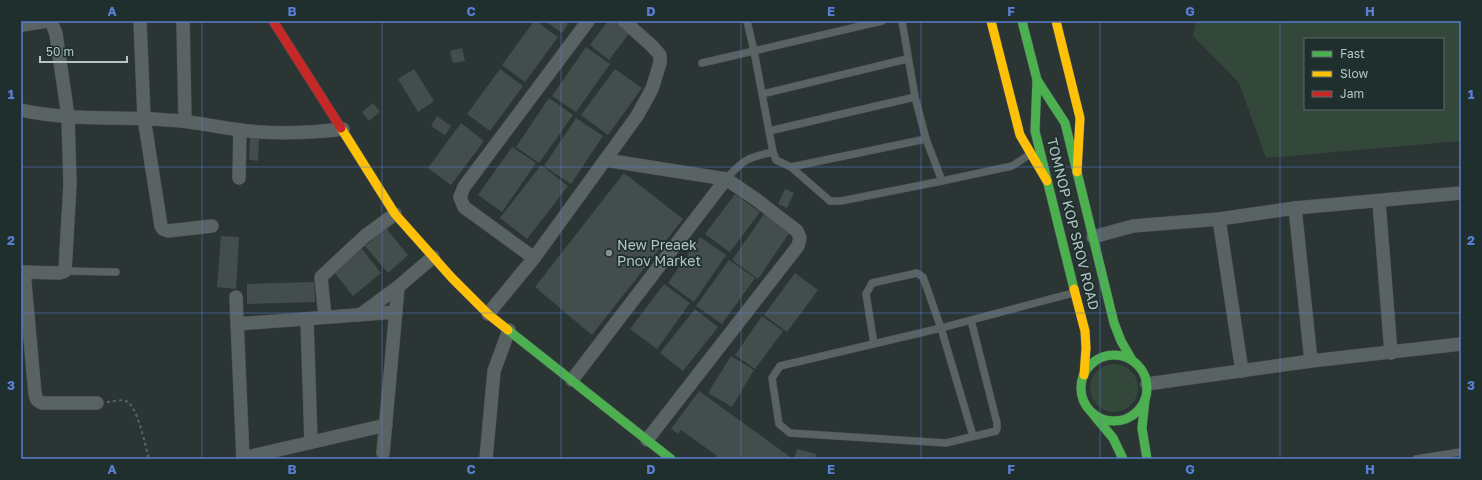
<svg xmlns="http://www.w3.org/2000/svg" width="1482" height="480" font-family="'Golos Text',sans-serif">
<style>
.green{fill:#34473b;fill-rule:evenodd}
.building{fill:#434d4c}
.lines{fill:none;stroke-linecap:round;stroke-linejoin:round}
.lane-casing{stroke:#48504f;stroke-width:8}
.street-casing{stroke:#48504f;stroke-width:14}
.fast-casing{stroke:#48504f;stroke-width:10}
.slow-casing{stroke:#48504f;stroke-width:10}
.jam-casing{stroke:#48504f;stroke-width:10}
.path{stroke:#5a6363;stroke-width:2;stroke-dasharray:3 3;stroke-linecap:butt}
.lane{stroke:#5a6363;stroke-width:7}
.street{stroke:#5a6363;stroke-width:13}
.fast{stroke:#4caf50;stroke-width:9}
.slow{stroke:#ffc107;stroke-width:9}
.jam{stroke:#c62828;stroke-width:9}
.grid{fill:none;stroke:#597ed0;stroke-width:1;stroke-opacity:0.55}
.poi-dot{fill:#849392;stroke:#1e2f2e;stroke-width:1.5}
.labels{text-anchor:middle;stroke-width:3.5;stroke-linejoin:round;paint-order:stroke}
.street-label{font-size:14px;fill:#b4c5c5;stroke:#1e2f2e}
.poi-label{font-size:14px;fill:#b4c5c5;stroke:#1e2f2e;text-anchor:start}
.neatline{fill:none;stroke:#597ed0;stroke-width:1.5}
.grid-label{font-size:13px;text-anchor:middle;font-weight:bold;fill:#597ed0}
</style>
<rect width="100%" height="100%" fill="#2a3534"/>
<g class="green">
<path d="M1196,21H1461V141L1266,158L1239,83L1193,36ZM1305,39H1443V109H1305Z"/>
<circle cx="1114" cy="388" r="24"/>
</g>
<g class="building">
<path d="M534,21H536L558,37L525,82L502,65Z"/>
<path d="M545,21H570L562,33Z"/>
<path d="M608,21H618L631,31L609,60L590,45Z"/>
<path d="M586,47L610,64L576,112L552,96Z"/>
<path d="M462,48L465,61L453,63L450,51Z"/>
<path d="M414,69L434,101L418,112L398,79Z"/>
<path d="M500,69L523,86L490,131L467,114Z"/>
<path d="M615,69L642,88L608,135L581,115Z"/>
<path d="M549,98L573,115L539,163L516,147Z"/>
<path d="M373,103L380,112L369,121L362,112Z"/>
<path d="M437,116L451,126L445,135L431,126Z"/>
<path d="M576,118L603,136L571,184L544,166Z"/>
<path d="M461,123L484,141L451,185L428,168Z"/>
<path d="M250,137H259L258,161L249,160Z"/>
<path d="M512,147L536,163L502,212L478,195Z"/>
<path d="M541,165L568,186L527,239L500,218Z"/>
<path d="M624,173L683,219L592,335L535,287Z"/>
<path d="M785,189L794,193L787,208L778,204Z"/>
<path d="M735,194L760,212L730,252L705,234Z"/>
<path d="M764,214L790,232L758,279L732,260Z"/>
<path d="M386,228L408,255L388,273L365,246Z"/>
<path d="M221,236L239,237L236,289L217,287Z"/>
<path d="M700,237L726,255L694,302L668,283Z"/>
<path d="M362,249L381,273L353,296L334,272Z"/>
<path d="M729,260L755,278L722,324L696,306Z"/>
<path d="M795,273L818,290L787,332L764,315Z"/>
<path d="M314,282L315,302L247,304V284Z"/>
<path d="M664,284L690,303L657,349L630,329Z"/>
<path d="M695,309L718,327L683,371L660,353Z"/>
<path d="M762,316L783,331L755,369L735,355Z"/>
<path d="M731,356L754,370L732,407L708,393Z"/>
<path d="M699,391L793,459H715L717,456L681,430L678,434L671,429Z"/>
<path d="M797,449L816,454L815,459H794Z"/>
</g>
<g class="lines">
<defs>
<g id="lane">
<path d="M747,21L754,51L773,152L776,160L791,167L926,139"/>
<path d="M902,21L915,97L926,139L942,181"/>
<path d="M702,63L882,21"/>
<path d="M762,94L907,59"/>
<path d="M769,131L915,97"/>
<path d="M791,167L830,201H841L942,181L1012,166L1029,155"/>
<path d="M726,179C744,159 747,158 773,152"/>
<path d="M65,271L116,272"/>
<path d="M971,320L997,423V428L996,431L946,443L790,433L779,424L772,378L780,366L941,328L1073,293"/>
<path d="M874,344L866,294L872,283L917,273L923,277L941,328L973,436"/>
<path d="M1416,459L1461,452"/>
</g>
<g id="street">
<path d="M140,21L144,118L161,226L163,229L168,231L212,226"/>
<path d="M183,21L185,121"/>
<path d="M21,25L48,21"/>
<path d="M21,110C68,121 119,116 167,120C194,121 221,128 248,131C280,134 311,133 343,129"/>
<path d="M605,160L726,179L757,200L797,231L800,238L798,246L647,440"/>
<path d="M239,178L240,130"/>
<path d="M1379,202L1391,353"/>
<path d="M1295,208L1311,361"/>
<path d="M1219,219L1242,371"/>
<path d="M1093,237L1133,226L1219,219L1295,208L1461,193"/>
<path d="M534,258L464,207L460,197L464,187L588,21"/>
<path d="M21,272L59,273L65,271L70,184L68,116L56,34L51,21"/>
<path d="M24,272L35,394L37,400L42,403H97"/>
<path d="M236,297L243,459"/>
<path d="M488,314L534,258L637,116L652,89L660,63V55L652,46L624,21"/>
<path d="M360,315L398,287"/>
<path d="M325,317L321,277L365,236L395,214"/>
<path d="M307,319L311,442"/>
<path d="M237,324L396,312"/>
<path d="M572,380L726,179"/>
<path d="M1147,384L1311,361L1461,344"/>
<path d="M383,453L398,287L433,257"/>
<path d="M243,458L386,425"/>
<path d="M486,459L494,371L509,330"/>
</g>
<g id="fast">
<path d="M1022,21L1037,80L1035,131L1074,289"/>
<path d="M1037,80L1065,123L1114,323L1121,341L1132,360"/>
<path d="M508,330L671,459"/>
<circle cx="1114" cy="388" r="33"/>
<path d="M1145,400L1142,428L1147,459"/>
<path d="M1093,414L1113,438L1123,459"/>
</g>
<g id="slow">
<path d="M991,21L1020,135L1047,181"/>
<path d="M1056,21L1080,118L1077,172"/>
<path d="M341,128L395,214L452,278L488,314L508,330"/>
<path d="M1074,289L1085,331L1086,348L1084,375"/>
</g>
<path id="jam" d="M273,21L341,128"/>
</defs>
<use href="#lane" class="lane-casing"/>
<use href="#street" class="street-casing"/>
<use href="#fast" class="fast-casing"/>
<use href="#slow" class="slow-casing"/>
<use href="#jam" class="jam-casing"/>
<path class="path" d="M107,402C113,402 121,399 126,401C137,404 146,448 149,459"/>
<use href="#lane" class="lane"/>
<use href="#street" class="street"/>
<use href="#fast" class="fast"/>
<use href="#slow" class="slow"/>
<use href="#jam" class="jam"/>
</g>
<path class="grid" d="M202,21V459M382,21V459M561,21V459M741,21V459M921,21V459M1100,21V459M1280,21V459M21,167H1461M21,313H1461"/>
<circle class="poi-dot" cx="609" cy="253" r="4"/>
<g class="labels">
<g class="street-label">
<text transform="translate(1073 224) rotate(76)" y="5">TOMNOP KOP SROV ROAD</text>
</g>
<g class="poi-label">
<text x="617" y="250">New Preaek<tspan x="617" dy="16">Pnov Market</tspan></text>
</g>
</g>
<rect width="1482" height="480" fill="none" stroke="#1e2f2e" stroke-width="44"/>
<rect x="1304" y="38" width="140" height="72" fill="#1e2f2e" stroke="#5a6b6a"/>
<rect x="1312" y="51" width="20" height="6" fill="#4caf50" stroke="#5a6b6a"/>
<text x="1340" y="58" font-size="12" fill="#b4c5c5">Fast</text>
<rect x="1312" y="71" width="20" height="6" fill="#ffc107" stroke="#5a6b6a"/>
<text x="1340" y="78" font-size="12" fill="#b4c5c5">Slow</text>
<rect x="1312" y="91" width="20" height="6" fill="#c62828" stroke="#5a6b6a"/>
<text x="1340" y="98" font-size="12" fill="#b4c5c5">Jam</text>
<path d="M40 56v6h87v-6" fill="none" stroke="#b4c5c5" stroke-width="2"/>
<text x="46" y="56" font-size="12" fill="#b4c5c5" stroke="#1e2f2e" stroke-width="3" paint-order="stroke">50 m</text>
<rect x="22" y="22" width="1438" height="436" class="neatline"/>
<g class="grid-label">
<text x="112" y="16">A</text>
<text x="292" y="16">B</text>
<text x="471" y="16">C</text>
<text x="651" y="16">D</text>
<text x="831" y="16">E</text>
<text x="1011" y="16">F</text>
<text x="1190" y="16">G</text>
<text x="1370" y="16">H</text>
<text x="11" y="99">1</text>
<text x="1471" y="99">1</text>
<text x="11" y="245">2</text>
<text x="1471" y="245">2</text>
<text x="11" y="390">3</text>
<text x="1471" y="390">3</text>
<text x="112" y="474">A</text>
<text x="292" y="474">B</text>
<text x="471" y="474">C</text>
<text x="651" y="474">D</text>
<text x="831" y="474">E</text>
<text x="1011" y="474">F</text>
<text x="1190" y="474">G</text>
<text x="1370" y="474">H</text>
</g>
</svg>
